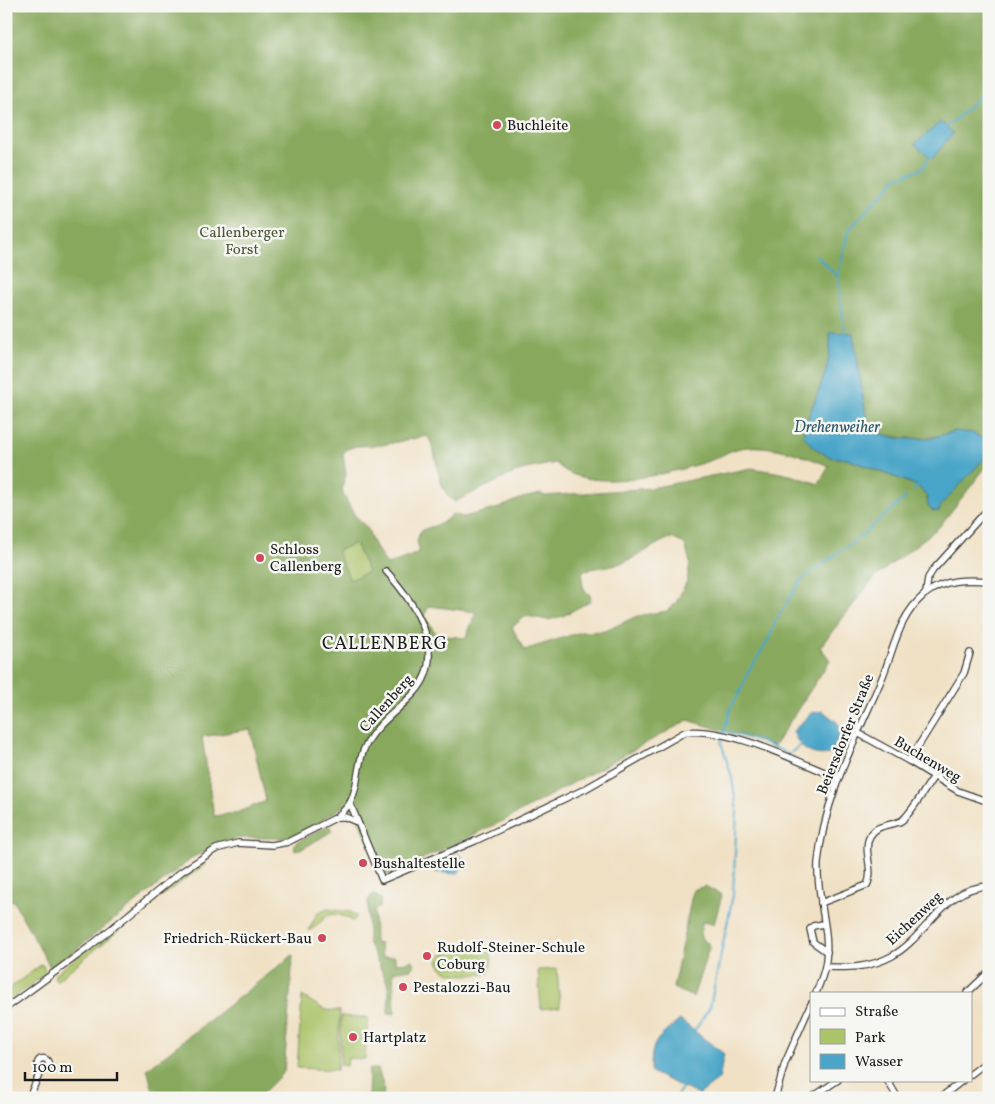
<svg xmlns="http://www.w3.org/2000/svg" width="995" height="1104" font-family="Vollkorn,serif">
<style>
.green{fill:#abc369;stroke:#647042}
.forest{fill:#88a95d;stroke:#52623c;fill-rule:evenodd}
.water{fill:#4aa5c8;stroke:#336072}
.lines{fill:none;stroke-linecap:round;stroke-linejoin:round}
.stream{stroke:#4aa5c8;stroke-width:2}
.minor-casing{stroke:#3c3a35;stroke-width:8}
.minor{stroke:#fff;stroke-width:5.5}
.poi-dot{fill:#d1495b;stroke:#f6f6f2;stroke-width:2}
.labels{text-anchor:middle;stroke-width:5;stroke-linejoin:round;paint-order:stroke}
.poi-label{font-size:15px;fill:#1c1c1c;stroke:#f6f6f2;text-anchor:start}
.park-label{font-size:15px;fill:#4e5637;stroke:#f6f6f2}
.street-label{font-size:15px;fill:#1c1c1c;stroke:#f6f6f2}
.water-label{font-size:16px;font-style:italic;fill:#315a69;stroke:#f6f6f2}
.quarter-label{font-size:18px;letter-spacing:1px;fill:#1c1c1c;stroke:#f6f6f2}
</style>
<rect width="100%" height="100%" fill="#f6f6f2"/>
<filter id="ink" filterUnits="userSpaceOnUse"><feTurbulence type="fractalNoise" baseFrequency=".02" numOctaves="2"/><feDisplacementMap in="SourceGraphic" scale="10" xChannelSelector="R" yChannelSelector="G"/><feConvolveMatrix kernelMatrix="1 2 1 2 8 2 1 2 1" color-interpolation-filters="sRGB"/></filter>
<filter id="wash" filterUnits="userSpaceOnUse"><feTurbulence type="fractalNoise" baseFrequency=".0096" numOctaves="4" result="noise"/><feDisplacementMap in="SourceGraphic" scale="20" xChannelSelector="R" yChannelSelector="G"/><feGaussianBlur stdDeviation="1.12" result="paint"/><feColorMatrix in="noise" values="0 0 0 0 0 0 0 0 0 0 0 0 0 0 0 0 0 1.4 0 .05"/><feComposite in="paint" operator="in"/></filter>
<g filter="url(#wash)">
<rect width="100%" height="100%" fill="#f0e1c5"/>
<g class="green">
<path d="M355,543L368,572L350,580L337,551Z"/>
<path d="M204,861L206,864L163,895L56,981L54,979L55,974Z"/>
<path d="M327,909L351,912L357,917L353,921C323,904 326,924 308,931L317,914Z"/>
<path d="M489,948L492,959L490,972L486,974C471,974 444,980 438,961L441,955C456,949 473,949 489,948Z"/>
<path d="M42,964L46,973L6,1004V991Z"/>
<path d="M557,969L560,1007L541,1009L538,970Z"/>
<path d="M302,996L325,1010L340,1011L337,1070L297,1068Z"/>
<path d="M341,1016L368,1018L365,1059L348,1058L347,1066L340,1065Z"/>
</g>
<g class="forest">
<path d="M6,6H989V105L978,123L989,131V463L939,527L875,577L820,647L830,660L774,746L688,720L505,820L388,875L381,871L354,809L345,805L310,828L285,838H236L195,856L51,969L13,900L6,905ZM830,333H853L867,422L874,432C905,440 924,441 955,431L939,511H933L928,505L927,497L918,486L847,459L830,457L803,435C812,397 833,373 830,333ZM427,436C439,448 433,484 454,502L521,470L556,463C585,496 672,473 709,461C723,456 731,448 748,447C775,445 805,456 829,466L819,484L787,474L751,468L651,488L545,496L541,494L522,498L499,508L464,517L452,514C436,531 435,522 420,532L417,541L419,549L416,554L387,565L372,541L368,529L354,514L343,494L342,487L346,474L343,454L347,449L356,446L382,445ZM671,538L685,544L690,563L687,581L676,603L667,611L637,616L605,631L581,632L524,650L512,627L526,616L548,620L563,616L590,601L591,596C582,590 581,582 583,571C599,566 614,567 629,560C645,553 655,543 671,538ZM355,543L368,572L350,580L337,551ZM429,606L476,612L466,638L437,635L424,616ZM250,729L266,801L236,813L214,816L202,737Z"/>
<path d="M329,825L332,831L304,848L295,850L294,844Z"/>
<path d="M705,886L722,895L714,924L702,922L701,938L710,945L693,997L673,988L693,890Z"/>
<path d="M373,894L381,899L380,907L374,910L375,943L380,944L382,957L395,956V963L409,962L412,959L415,964L411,969L393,972L395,1014L388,1013L389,986L368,942V900Z"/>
<path d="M293,955L284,1072L258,1098H155L147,1069Z"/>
<path d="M369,1069H378L384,1088L383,1098H368Z"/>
</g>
<g class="water">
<path d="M939,123H942L953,133L932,159L915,144Z"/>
<path d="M830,332L853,333L867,422L874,432L902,439L932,438L955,431L973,433L986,440L988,449L984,459L941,505L939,511H933L928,505L927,497L918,486L847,459L830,457L813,447L803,435C812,397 833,373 830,332Z"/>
<path d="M823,711L838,723L839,735L831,754C811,757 800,750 793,731L811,713Z"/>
<path d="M459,854L464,859L463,867L457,874L435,872L438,862Z"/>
<path d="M680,1020L724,1054L719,1079L699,1095L651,1072C651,1040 656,1040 680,1020Z"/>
</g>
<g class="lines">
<g class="stream">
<path d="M947,127L989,88"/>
<path d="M816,255L838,277"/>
<path d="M845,332L838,277L848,231L896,178L923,168L928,158"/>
<path d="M913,490L918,486"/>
<path d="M725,731L761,742L789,754L801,745"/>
<path d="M695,1030L710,1007L733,895L737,811L732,778L721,742L731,707L742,688L748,672L768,641L776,620L801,580L856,540L906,497"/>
<path d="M675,1098L682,1088"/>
</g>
</g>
</g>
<g filter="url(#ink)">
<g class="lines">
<defs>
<g id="minor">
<path d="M926,593L928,578L933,570L989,508"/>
<path d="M856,732L909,761L958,791L989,802"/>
<path d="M909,761L964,673L970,653"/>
<path d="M350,803L382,880L475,841L585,789L685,732C729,727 797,761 838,778"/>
<path d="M337,817C341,813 347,808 350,803C360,785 356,762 366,745C377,723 399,710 415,692C449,653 414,602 386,571"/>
<path d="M821,903L867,885C875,870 862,850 870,836C877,824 890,826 901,821C910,816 926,787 933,778"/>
<path d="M823,924L813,926L810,929L813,942L827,952"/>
<path d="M825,967C849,968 870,968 892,956C928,936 943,887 989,886"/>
<path d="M816,993C820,982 825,972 826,960C830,928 816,896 818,863C824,798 854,743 879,685C894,653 896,619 924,595C944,579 965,579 989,581"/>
<path d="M967,993L989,972"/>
<path d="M6,1008L89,947L181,872L216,849L238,843L272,845L288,842L337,817H345L357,822"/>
<circle cx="43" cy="1064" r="5.5"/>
<path d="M971,1074L989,1060"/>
<path d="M887,1080L898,1098"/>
<path d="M6,1096L14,1098"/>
<path d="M29,1098L41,1070"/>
<path d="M775,1098L785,1063L811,1004"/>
<path d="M811,1098L838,1080"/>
<path d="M940,1098L963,1080"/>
</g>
</defs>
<use href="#minor" class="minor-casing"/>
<use href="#minor" class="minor"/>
</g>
</g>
<g class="poi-dot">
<circle cx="497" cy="125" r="5"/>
<circle cx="260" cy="558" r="5"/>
<circle cx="363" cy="863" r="5"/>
<circle cx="322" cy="938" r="5"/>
<circle cx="427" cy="956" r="5"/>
<circle cx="403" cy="987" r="5"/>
<circle cx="353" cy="1037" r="5"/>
</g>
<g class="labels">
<g class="poi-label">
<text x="507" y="130">Buchleite</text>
<text x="270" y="554">Schloss<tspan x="270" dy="17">Callenberg</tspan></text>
<text x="373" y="868">Bushaltestelle</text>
<text x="312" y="943" text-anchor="end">Friedrich-Rückert-Bau</text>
<text x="437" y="952">Rudolf-Steiner-Schule<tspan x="437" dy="17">Coburg</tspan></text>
<text x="413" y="992">Pestalozzi-Bau</text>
<text x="363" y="1042">Hartplatz</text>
</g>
<g class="park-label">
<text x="242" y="237">Callenberger<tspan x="242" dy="17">Forst</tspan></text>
</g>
<g class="street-label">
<text transform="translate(386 703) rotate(-48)" y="5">Callenberg</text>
<text transform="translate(845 734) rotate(-68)" y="5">Beiersdorfer Straße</text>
<text transform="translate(928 759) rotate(31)" y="5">Buchenweg</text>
<text transform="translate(914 918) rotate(-43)" y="5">Eichenweg</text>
</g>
<g class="water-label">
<text x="837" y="432">Drehenweiher</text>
</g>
<g class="quarter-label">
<text x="385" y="649">CALLENBERG</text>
</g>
</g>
<rect width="995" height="1104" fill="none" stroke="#f6f6f2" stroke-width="25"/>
<rect x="810" y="992" width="162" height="90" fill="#f6f6f2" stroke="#9f9f9c"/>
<rect x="820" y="1008" width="25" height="8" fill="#ffffff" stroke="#9f9f9c"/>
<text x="855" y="1016" font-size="15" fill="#1c1c1c">Straße</text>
<rect x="820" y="1029" width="25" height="15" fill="#abc369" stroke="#9f9f9c"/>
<text x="855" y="1042" font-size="15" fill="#1c1c1c">Park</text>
<rect x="820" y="1054" width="25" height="15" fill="#4aa5c8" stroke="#9f9f9c"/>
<text x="855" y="1066" font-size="15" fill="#1c1c1c">Wasser</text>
<path d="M25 1072v8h92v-8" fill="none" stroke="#1c1c1c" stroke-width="2.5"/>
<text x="32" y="1072" font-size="15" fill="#1c1c1c" stroke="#f6f6f2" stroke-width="4" paint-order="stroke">100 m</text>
</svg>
